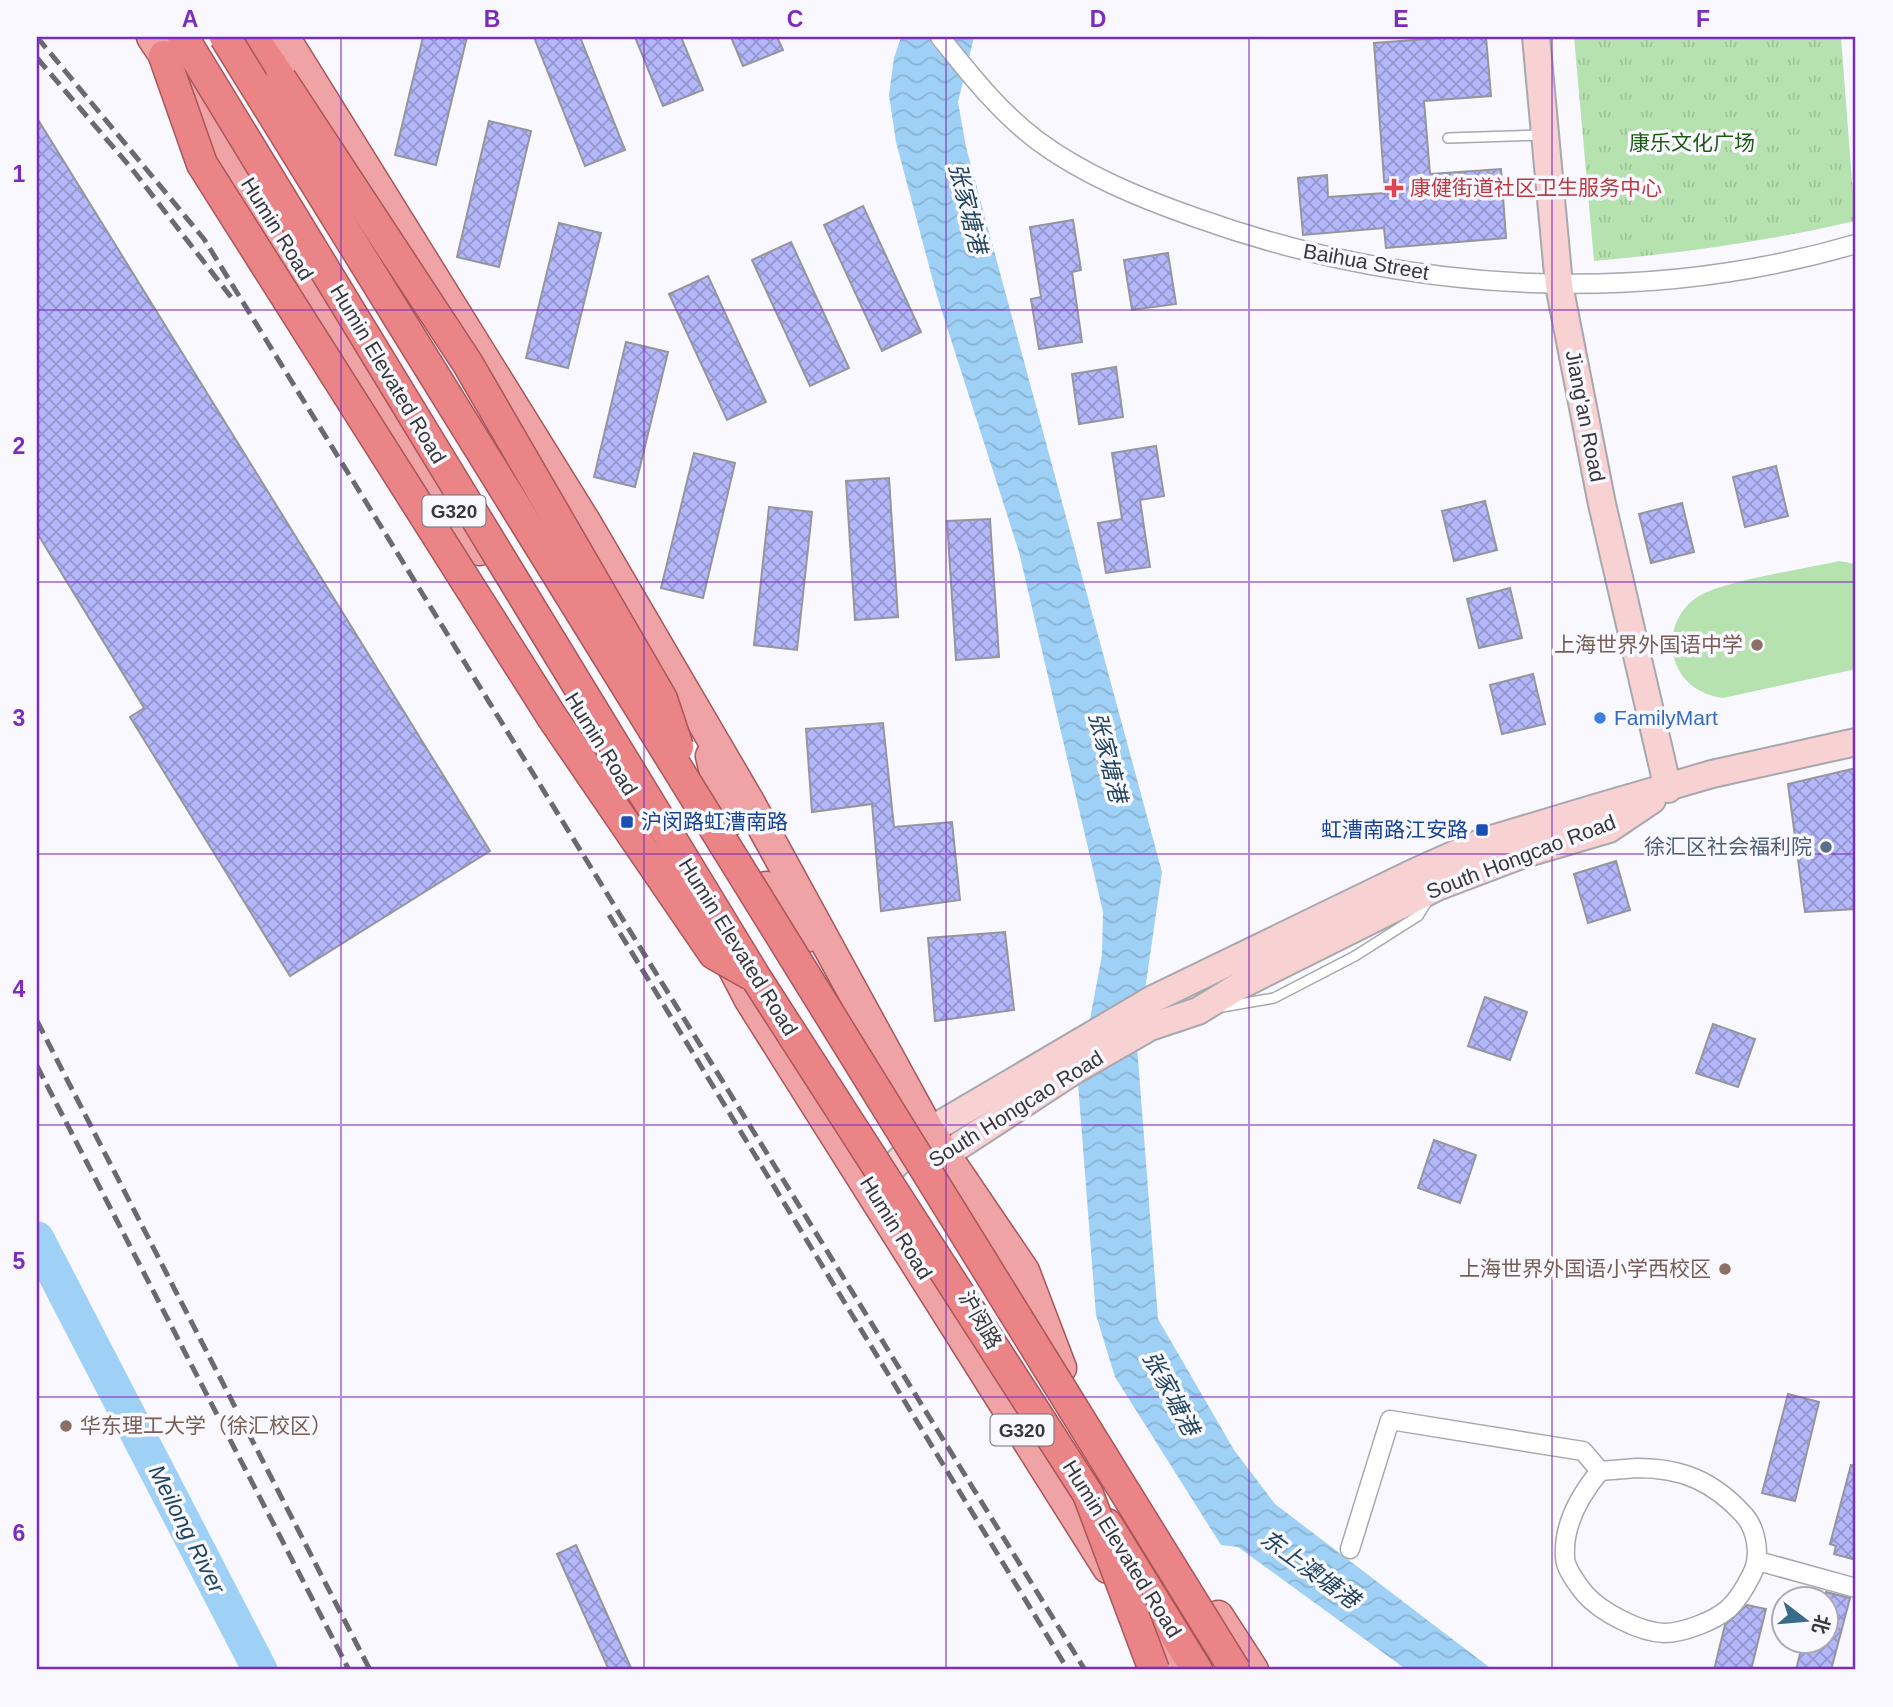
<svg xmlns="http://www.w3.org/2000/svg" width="1893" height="1707" font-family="Arial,'Noto Sans SC',sans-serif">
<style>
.grass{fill:#b6e2b0}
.park{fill:url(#park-tufts)}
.water{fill:url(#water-waves)}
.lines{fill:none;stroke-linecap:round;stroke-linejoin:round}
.river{stroke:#9fd0f5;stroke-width:35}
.building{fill:url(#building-cross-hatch);stroke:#95969b;stroke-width:2}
.service-casing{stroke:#a7a8ad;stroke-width:12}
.minor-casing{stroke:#a7a8ad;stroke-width:21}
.secondary-casing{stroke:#a7a8ad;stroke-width:30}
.primary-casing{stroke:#a95659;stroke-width:33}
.trunk-casing{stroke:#a95659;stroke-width:33}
.service{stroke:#fff;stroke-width:9}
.minor{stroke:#fff;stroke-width:18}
.secondary{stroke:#f8d1d2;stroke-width:26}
.primary{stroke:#f0a3a5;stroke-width:30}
.trunk{stroke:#eb8487;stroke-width:30}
.rail{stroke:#6b6b6e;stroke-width:5;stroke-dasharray:14 7;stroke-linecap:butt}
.trunk-bridge-casing{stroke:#a95659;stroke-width:33;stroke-linecap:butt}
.trunk-bridge{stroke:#eb8487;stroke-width:30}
.grid{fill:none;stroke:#7b2cbf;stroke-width:2;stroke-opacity:0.55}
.health-dot{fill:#e0444e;stroke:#f8f8fe;stroke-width:2.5}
.education-dot{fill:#8d6e63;stroke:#f8f8fe;stroke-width:2.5}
.shop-dot{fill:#3f7fe0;stroke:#f8f8fe;stroke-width:2.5}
.transit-dot{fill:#1a4fb4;stroke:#f8f8fe;stroke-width:2.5}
.service-dot{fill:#5c6f8a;stroke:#f8f8fe;stroke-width:2.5}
.labels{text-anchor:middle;stroke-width:7;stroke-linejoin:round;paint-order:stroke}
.shield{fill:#f8f8fe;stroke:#727275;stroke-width:2}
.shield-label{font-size:19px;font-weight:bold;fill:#38383a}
.park-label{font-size:21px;fill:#1c5b14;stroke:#f8f8fe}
.health-label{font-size:21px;fill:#be3a42;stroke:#f8f8fe;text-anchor:start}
.street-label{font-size:21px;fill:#38383a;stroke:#f8f8fe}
.education-label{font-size:21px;fill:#785e54;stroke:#f8f8fe;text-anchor:end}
.shop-label{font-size:21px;fill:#366cbe;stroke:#f8f8fe;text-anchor:start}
.transit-label{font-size:21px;fill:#164399;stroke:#f8f8fe;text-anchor:start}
.service-label{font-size:21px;fill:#4e5e75;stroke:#f8f8fe;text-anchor:end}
.water-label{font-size:23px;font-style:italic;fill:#20445d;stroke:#f8f8fe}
.neatline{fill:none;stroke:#7b2cbf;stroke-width:2.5}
.grid-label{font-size:23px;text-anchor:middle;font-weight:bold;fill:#7b2cbf}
</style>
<defs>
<pattern id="park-tufts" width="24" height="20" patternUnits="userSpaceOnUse" patternTransform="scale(1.75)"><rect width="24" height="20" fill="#b6e2b0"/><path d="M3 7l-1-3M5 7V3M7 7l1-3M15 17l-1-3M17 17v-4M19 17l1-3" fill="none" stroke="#9dc398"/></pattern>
<pattern id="water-waves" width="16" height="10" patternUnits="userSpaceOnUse" patternTransform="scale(1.75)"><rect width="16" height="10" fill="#9fd0f5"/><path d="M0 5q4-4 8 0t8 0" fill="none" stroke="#8ab3d3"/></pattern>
<pattern id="building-cross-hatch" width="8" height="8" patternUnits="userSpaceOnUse" patternTransform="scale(1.75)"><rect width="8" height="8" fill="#b4b7fb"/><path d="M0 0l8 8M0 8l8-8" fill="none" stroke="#9396cc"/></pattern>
</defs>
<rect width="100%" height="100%" fill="#f8f8fe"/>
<path class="grass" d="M1839,561L1856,564V669L1723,698C1701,695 1682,683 1675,661C1667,637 1677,609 1699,596C1726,580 1805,569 1839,561Z"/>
<path class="park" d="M1574,37H1841L1855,221C1769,241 1682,253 1594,261Z"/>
<path class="water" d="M901,37H974L958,102L966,147L1162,872L1137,1046L1158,1319L1234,1450L1275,1504L1493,1670H1407L1238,1547L1221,1545L1115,1377L1096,1315L1078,1083L1102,955L1103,912L1019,552L937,296L896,142L889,95L894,58Z"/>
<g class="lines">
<path class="river" d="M37,1239L260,1670"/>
</g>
<g class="building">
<path d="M423,37H467L436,165L395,155Z"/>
<path d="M534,37H580L625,150L585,166Z"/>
<path d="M635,37H681L703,90L663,106Z"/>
<path d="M731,37H777L783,50L743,66Z"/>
<path d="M1454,37H1486L1491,96L1424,101L1430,174L1501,169L1506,238L1386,248L1384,228L1303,235L1298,178L1327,175L1328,197L1385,193L1374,43Z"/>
<path d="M37,118L490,851L290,976L130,717L144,708L37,533Z"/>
<path d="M489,121L531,131L499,267L457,257Z"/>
<path d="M863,206L921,332L882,351L824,225Z"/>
<path d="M1073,220L1081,270L1072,272L1082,342L1039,349L1031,299L1041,297L1030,227Z"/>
<path d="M559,223L601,233L568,368L526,358Z"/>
<path d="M791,242L849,368L810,386L752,260Z"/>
<path d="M1168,253L1176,304L1132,310L1124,260Z"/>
<path d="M708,276L766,402L727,420L669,294Z"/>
<path d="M626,342L668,352L635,487L594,477Z"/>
<path d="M1116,367L1123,417L1079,424L1072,374Z"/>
<path d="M1156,446L1164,496L1140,500L1150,567L1106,573L1098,523L1122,519L1112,453Z"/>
<path d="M694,453L735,463L703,598L661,588Z"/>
<path d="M1776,466L1788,516L1745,527L1733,477Z"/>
<path d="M889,478L898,617L855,620L846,481Z"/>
<path d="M1485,501L1497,550L1454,561L1442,511Z"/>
<path d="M1682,503L1694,552L1651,563L1639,514Z"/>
<path d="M769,507L812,512L797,650L754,645Z"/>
<path d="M990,519L999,657L956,660L947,521Z"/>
<path d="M1510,588L1522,638L1479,648L1467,599Z"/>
<path d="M1533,674L1545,724L1502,734L1490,685Z"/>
<path d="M883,723L894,827L952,822L960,900L881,911L872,804L812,812L806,729Z"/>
<path d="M1856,768V909L1805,912L1788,784Z"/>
<path d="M1616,861L1630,910L1588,923L1574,874Z"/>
<path d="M1005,932L1014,1010L935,1021L928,938Z"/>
<path d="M1485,997L1527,1012L1510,1060L1468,1046Z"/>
<path d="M1713,1024L1755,1039L1738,1087L1696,1073Z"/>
<path d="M1434,1140L1476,1155L1460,1203L1418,1188Z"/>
<path d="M1788,1394L1819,1402L1795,1501L1762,1493Z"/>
<path d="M1851,1465L1856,1466V1560L1834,1554L1836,1546L1830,1544Z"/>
<path d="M576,1545L632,1670H609L557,1554Z"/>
<path d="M1826,1592L1850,1598L1831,1670H1796L1802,1646L1810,1648L1812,1641H1826Z"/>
<path d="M1747,1605L1766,1609L1751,1670H1714L1725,1625Z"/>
</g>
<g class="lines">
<defs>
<g id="service">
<path d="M1448,138L1541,135"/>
<path d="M1222,1007L1274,998L1355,956L1418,916L1428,900"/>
</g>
<g id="minor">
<path d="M940,37C970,74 999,112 1038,141C1084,175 1140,198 1194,217C1405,293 1641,307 1856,244"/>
<path d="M1637,1468C1682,1468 1713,1481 1744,1515C1757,1530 1761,1556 1752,1574C1746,1586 1739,1599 1728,1609C1714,1621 1683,1633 1664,1633C1639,1632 1601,1612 1585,1594C1578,1585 1565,1569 1565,1557C1563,1524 1580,1495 1600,1471Z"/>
<path d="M1350,1549L1390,1420L1583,1451L1600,1471"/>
<path d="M1758,1561L1856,1588"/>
</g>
<g id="secondary">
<path d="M1536,37L1559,285L1602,504L1668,789"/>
<path d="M928,1166L1075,1070L1150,1027L1198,1011L1239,986L1437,887L1524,854L1609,829L1652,800"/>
<path d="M871,1189L929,1131L1153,999L1413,873L1485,841L1595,808L1712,774L1856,742"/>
</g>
<g id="primary">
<path d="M152,37L200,108L479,550"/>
<path d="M284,37L586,523L748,800L929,1131L1024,1271L1061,1368"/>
<path d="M711,756L727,823"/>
<path d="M766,887L806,937"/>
<path d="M726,954L750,1000L1108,1568"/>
<path d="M1218,1616L1253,1670"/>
<path d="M1143,1625L1175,1670"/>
</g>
<g id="trunk">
<path d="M253,37L281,79"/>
<path d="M1107,1524L1197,1670"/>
</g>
</defs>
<use href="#service" class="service-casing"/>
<use href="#minor" class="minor-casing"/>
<use href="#secondary" class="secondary-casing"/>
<use href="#primary" class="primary-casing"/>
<use href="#trunk" class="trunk-casing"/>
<use href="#service" class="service"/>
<use href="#minor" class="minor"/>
<use href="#secondary" class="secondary"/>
<use href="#primary" class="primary"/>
<use href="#trunk" class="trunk"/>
<g class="rail">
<path d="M37,37L204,239L1085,1670"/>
<path d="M37,58L132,169L231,297"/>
<path d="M609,915L1068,1670"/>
<path d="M37,1021L370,1670"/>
<path d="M37,1066L349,1670"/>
</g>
<defs>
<g id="trunk-bridge">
<path d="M183,37L756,978L1088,1494L1154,1670"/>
<path d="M225,37L1235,1670"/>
<path d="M164,56L202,164L552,717L714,954L751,975"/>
<path d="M281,79L468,364L662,699L678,747"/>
</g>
</defs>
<use href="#trunk-bridge" class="trunk-bridge-casing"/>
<use href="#trunk-bridge" class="trunk-bridge"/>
</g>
<path class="grid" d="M341,37V1670M644,37V1670M946,37V1670M1249,37V1670M1552,37V1670M37,310H1856M37,582H1856M37,854H1856M37,1125H1856M37,1397H1856"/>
<path class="health-dot" d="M1390.5 177.5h7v7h7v7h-7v7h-7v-7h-7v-7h7z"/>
<g class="education-dot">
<circle cx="1757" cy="645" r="7"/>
<circle cx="1725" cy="1269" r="7"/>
<circle cx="66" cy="1426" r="7"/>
</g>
<circle class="shop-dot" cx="1600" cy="718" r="7"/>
<g class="transit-dot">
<rect x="620" y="815" width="14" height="14" rx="3.5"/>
<rect x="1475" y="823" width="14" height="14" rx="3.5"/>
</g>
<circle class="service-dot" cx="1826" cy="847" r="7"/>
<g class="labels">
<g class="shield">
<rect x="422.5" y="495.5" width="63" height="31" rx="5"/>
<rect x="990.5" y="1414.5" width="63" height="31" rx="5"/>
</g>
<g class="shield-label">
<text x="454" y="518">G320</text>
<text x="1022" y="1437">G320</text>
</g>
<g class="park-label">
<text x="1692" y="150">康乐文化广场</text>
</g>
<g class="health-label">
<text x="1410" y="195">康健街道社区卫生服务中心</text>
</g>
<g class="street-label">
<text transform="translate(277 229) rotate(58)" y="7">Humin Road</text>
<text transform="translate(1366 262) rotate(10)" y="7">Baihua Street</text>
<text transform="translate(388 374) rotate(59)" y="7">Humin Elevated Road</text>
<text transform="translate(1585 416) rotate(79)" y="7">Jiang'an Road</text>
<text transform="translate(601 744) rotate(58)" y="7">Humin Road</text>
<text transform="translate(1521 857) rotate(-21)" y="7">South Hongcao Road</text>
<text transform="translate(738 947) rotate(58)" y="7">Humin Elevated Road</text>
<text transform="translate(1016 1109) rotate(-32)" y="7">South Hongcao Road</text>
<text transform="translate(896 1228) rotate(58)" y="7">Humin Road</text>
<text transform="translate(980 1320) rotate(60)" y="7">沪闵路</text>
<text transform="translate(1122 1549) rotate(58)" y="7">Humin Elevated Road</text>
</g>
<g class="education-label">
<text x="1743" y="652">上海世界外国语中学</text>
<text x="1711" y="1276">上海世界外国语小学西校区</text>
<text x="80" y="1433" text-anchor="start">华东理工大学（徐汇校区）</text>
</g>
<g class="shop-label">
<text x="1614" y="725">FamilyMart</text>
</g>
<g class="transit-label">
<text x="641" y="829">沪闵路虹漕南路</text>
<text x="1468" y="837" text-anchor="end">虹漕南路江安路</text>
</g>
<g class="service-label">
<text x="1812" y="854">徐汇区社会福利院</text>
</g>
<g class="water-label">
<text transform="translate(968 208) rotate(76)" y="8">张家塘港</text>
<text transform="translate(1108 757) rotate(76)" y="8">张家塘港</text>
<text transform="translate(1171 1393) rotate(62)" y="8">张家塘港</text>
<text transform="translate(187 1529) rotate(63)" y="8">Meilong River</text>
<text transform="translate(1310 1569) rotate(36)" y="8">东上澳塘港</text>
</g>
</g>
<rect width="1893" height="1707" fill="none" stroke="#f8f8fe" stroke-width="77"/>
<g transform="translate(1805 1620) rotate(106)"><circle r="33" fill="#f8f8fe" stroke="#ababb0" stroke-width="2"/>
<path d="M0-5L12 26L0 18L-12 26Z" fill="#386c89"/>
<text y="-10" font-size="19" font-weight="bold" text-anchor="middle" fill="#38383a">北</text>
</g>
<rect x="38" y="38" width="1816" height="1630" class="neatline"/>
<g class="grid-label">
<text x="190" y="27">A</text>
<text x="492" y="27">B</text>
<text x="795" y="27">C</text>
<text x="1098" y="27">D</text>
<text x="1401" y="27">E</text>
<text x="1703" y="27">F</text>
<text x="19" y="182">1</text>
<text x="19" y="454">2</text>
<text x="19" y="726">3</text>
<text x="19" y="997">4</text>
<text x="19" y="1269">5</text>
<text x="19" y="1541">6</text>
</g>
</svg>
